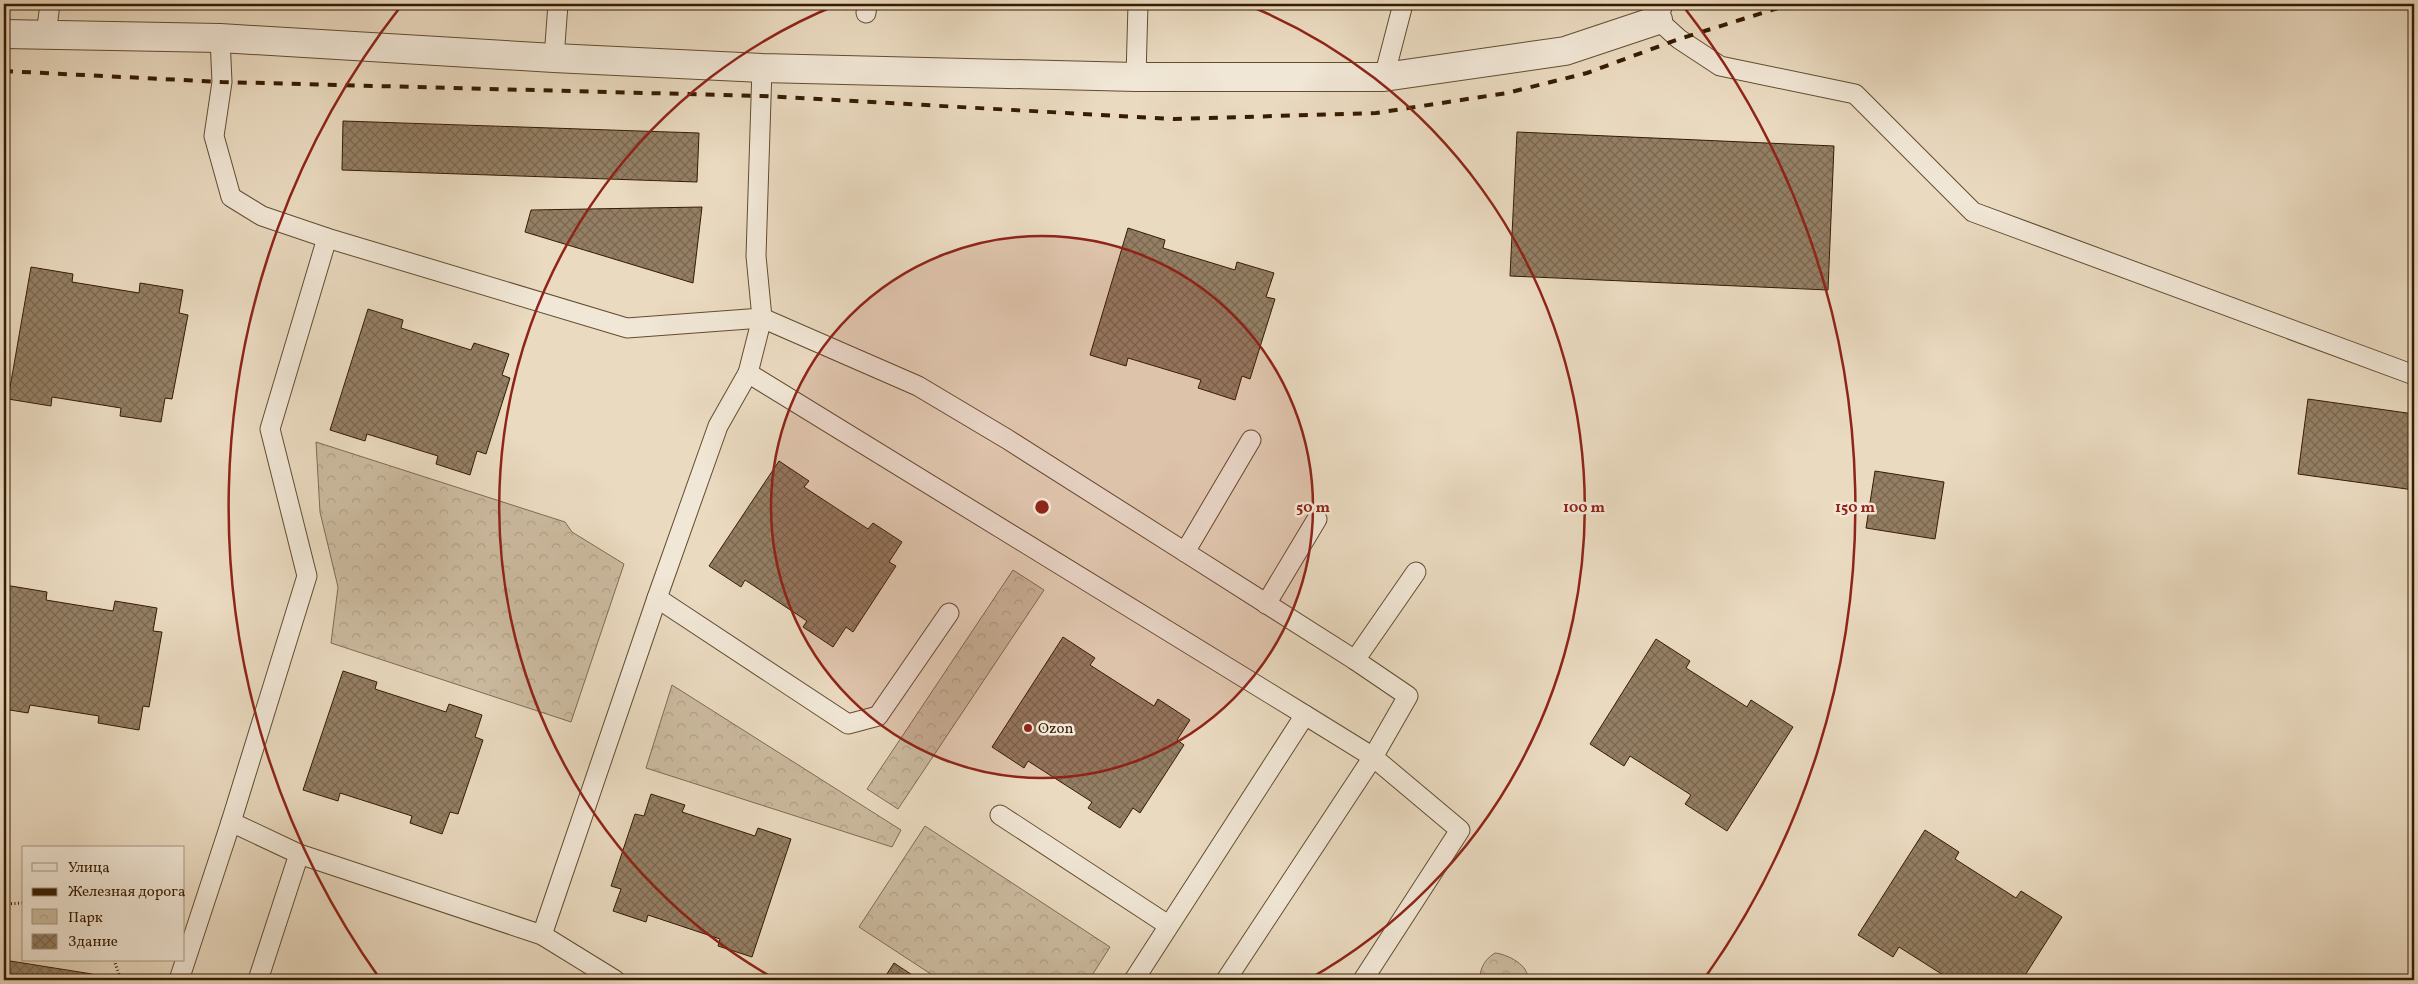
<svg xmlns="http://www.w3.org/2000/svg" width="2418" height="984" font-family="Vollkorn,serif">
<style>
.park{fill:url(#park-crowns);stroke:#806b50}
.building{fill:url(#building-cross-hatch);stroke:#361c00}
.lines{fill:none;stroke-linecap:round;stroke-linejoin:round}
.lane-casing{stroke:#634c30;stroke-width:21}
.street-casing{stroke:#634c30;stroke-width:30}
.path{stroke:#361c00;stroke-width:3;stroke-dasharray:1 2.5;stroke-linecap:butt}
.lane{stroke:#f1e7d6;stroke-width:19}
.street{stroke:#f1e7d6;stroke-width:28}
.rail{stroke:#361c00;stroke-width:4;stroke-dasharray:9 9;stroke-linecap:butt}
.ring{fill:none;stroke:#8f2418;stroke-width:2.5}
.poi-dot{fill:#8f2418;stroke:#f1e7d6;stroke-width:2}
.labels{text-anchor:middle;stroke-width:5;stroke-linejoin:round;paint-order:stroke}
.poi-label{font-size:15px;fill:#361c00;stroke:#f1e7d6;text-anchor:start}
.centre{fill:#8f2418;stroke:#f1e7d6;stroke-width:2.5}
.ring-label{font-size:15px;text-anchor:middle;font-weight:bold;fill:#8f2418;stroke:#f1e7d6;stroke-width:5;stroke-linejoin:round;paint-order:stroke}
</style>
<defs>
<pattern id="park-crowns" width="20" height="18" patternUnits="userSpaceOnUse" patternTransform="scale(1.25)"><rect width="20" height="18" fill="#cbba9f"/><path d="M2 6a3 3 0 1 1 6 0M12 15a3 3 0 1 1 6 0" fill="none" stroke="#af9f87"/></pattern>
<pattern id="building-cross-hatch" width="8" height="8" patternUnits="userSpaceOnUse" patternTransform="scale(1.25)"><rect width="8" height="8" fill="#947f64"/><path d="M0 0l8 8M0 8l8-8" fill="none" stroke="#7a6750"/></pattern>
</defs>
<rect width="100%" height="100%" fill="#eadac0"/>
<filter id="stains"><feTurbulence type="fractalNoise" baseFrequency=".004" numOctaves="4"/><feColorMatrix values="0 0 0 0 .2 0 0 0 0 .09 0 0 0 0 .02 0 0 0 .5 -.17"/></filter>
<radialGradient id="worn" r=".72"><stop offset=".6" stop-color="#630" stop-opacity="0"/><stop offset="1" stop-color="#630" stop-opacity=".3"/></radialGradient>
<g class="park">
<path d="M316,442L565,522L572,532L624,564L571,722L331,643L338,587L320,512Z"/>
<path d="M1013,570L1044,590L898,809L867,789Z"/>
<path d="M672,685L901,830L892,847L646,768Z"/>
<path d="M925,826L1110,947L1089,980H940L859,927Z"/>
<path d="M1495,953C1507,954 1531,966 1527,980H1479C1481,967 1484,960 1495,953Z"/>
</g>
<g class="building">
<path d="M343,121L699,133L697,182L342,170Z"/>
<path d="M1517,132L1834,146L1828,290L1510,276Z"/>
<path d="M702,207L693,283L525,232L531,210Z"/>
<path d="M1128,228L1165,240L1163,248L1235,270L1237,262L1274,273L1266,297L1275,299L1250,379L1242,376L1235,400L1198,388L1201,380L1128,358L1126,366L1090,355Z"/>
<path d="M31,267L73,274L72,282L139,293L140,283L183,290L179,313L188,315L172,399L165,398L161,422L120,416L121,408L52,397L51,406L8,399Z"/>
<path d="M368,309L403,320L401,328L471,350L474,343L509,354L502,375L510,378L486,454L477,451L470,475L436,464L438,456L367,434L365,441L330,430Z"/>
<path d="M2308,399L2414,414V490L2298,474Z"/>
<path d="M779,461L809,481L804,487L868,529L873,523L902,542L889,562L896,566L853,632L846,627L833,647L803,627L807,621L745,580L741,587L709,566Z"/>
<path d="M1875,471L1944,482L1935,539L1866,528Z"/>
<path d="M5,585L47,592L46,600L113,611L115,601L157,608L153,631L162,632L149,707L143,706L139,730L98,723L99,716L30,705L28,713L4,709Z"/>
<path d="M1063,637L1095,658L1090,665L1154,706L1158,699L1190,720L1177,740L1184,745L1140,813L1133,808L1120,828L1088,808L1092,802L1028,761L1024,768L992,747Z"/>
<path d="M1656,639L1690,661L1686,668L1747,707L1751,700L1793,727L1727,831L1685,804L1691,795L1630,756L1624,766L1590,744Z"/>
<path d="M343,671L377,682L375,689L446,712L449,704L482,715L475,737L483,740L458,814L450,812L442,834L410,823L412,816L340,793L338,801L303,790Z"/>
<path d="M651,794L685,805L682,812L755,836L758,828L791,839L752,957L718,946L720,939L648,915L646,922L613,911L621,889L611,886L635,814L644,816Z"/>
<path d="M1925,830L1959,852L1955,859L2016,898L2021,891L2062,917L2022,980H1951L1899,947L1893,957L1858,935Z"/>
<path d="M4,960L92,974L91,980H4Z"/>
<path d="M894,963L920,980H883Z"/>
</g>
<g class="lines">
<defs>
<g id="lane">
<path d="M1663,4L1658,20L1679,39L1720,66L1855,94L1973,212L2414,375"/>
<path d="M866,13L867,4"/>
<path d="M46,35L50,4"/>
<path d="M220,38L222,82L214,136L231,197L262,216L327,238L627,328L762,318L918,386L1007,439L1185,552L1355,660L1408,696L1373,757L1226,980"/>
<path d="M554,58L558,4"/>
<path d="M762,68L756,256L762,318L748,373L1305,715L1134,980"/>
<path d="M1136,77L1138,4"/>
<path d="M1384,77L1403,4"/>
<path d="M1185,552L1251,440"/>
<path d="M657,598L848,724L878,716L949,613"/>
<path d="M1266,604L1317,519"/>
<path d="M1355,660L1416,572"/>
<path d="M1305,715L1373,757L1460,830L1363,980"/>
<path d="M1000,815L1168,925"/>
<path d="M231,822L299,854L258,980"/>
<path d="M299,854L542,935L615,980"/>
<path d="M542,935L657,598L718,426L748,373"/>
<path d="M179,980L231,822L307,576L270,429L327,238"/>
</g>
<path id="street" d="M4,34L220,38L554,58L762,68L1136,77H1384L1565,51L1658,20"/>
</defs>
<use href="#lane" class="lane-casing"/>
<use href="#street" class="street-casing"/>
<g class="path">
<path d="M4,904L24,903"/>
<path d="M114,960L121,980"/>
</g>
<use href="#lane" class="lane"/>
<use href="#street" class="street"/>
<path class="rail" d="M4,71L222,82L762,96L1175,119L1376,113L1507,93L1587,73L1679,39L1791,4"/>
</g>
<circle cx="1042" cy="507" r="271" fill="#8f2418" fill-opacity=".12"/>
<g class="ring">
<circle cx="1042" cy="507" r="271"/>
<path d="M775 979A542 542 0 0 1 839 4M1245 4A542 542 0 0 1 1309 979"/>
<path d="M380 979A813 813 0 0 1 401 6M1683 6A813 813 0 0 1 1704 979"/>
</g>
<circle class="poi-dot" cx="1028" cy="728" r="5"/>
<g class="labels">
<g class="poi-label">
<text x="1038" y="733">Ozon</text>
</g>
</g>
<circle cx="1042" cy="507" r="8" class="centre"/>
<g class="ring-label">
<text x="1313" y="512">50 m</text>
<text x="1584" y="512">100 m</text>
<text x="1855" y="512">150 m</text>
</g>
<rect width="2418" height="984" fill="none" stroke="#eadac0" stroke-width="20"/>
<rect x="5" y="5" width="2408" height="974" fill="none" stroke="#361c00" stroke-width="2.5"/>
<rect x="10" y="10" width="2398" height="964" fill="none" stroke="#361c00"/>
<rect x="22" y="846" width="162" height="115" fill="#f1e7d6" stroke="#a69680"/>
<rect x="32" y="863" width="25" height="8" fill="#f1e7d6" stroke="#a69680"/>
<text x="68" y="872" font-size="15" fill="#361c00">Улица</text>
<rect x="32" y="888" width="25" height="8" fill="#361c00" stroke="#a69680"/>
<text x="68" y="896" font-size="15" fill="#361c00">Железная дорога</text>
<rect x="32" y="909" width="25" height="15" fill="url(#park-crowns)" stroke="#a69680"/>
<text x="68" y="922" font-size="15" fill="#361c00">Парк</text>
<rect x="32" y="934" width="25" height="15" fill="url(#building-cross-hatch)" stroke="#a69680"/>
<text x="68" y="946" font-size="15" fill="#361c00">Здание</text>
<rect width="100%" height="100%" filter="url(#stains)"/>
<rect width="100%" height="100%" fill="url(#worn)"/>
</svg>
